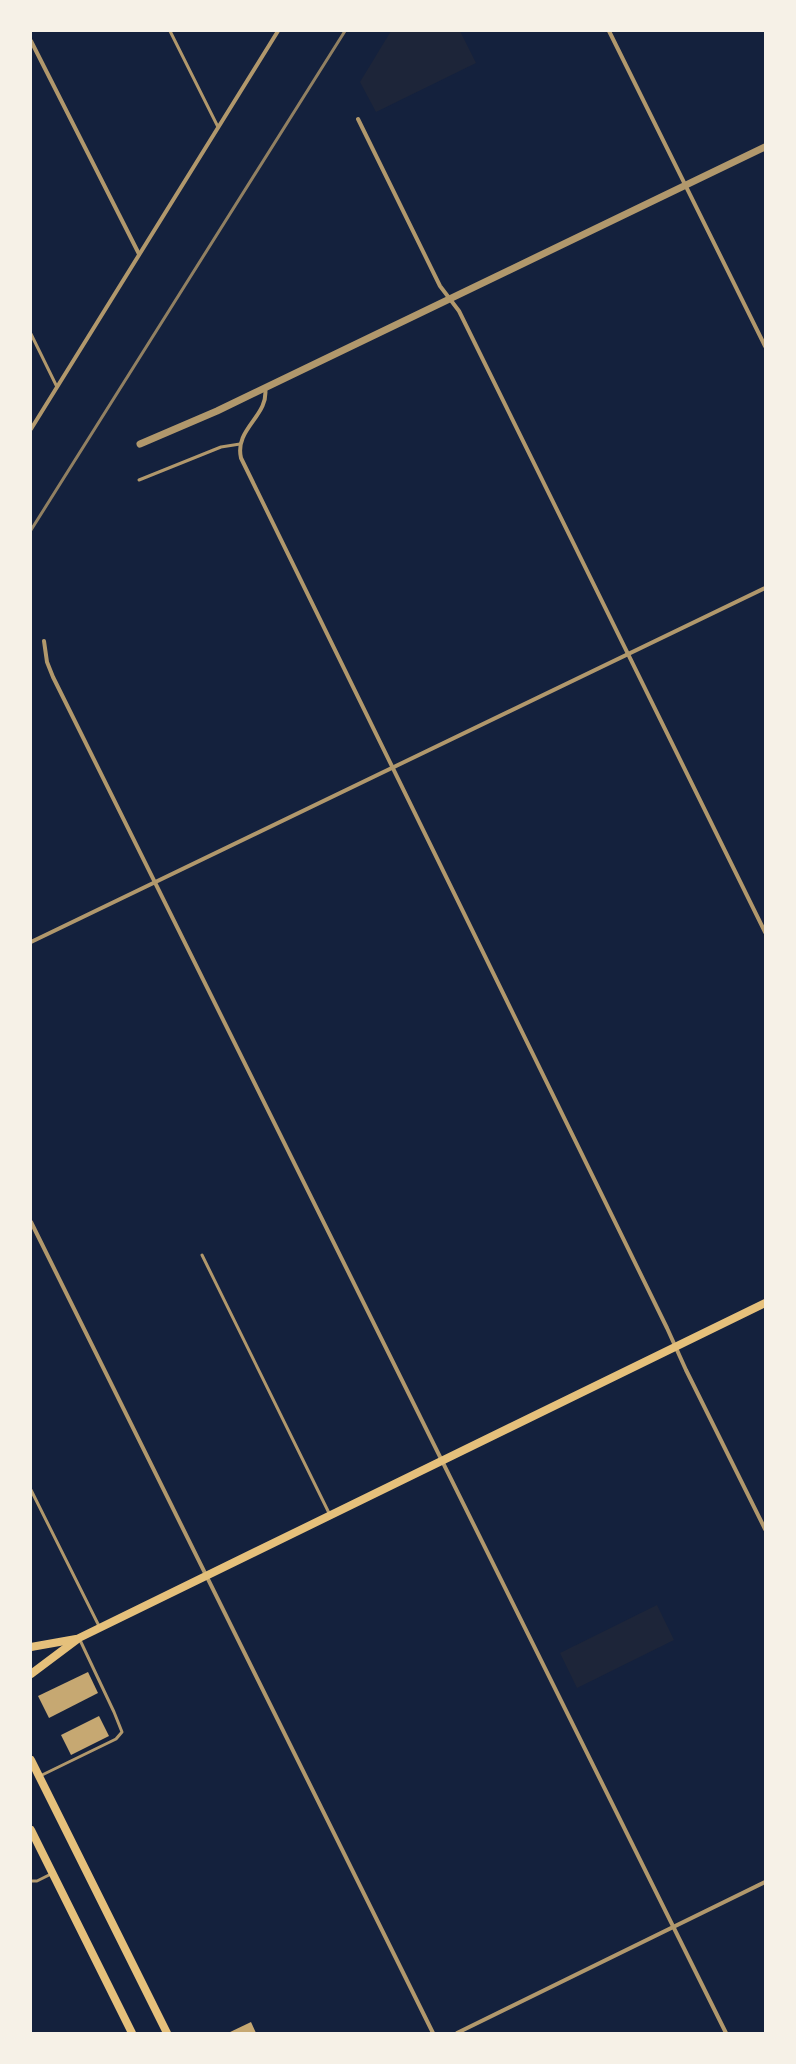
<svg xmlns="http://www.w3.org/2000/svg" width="796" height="2064" font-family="Montserrat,sans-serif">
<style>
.green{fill:#1d2539}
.building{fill:#c6a872}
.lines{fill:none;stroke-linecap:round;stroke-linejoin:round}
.service{stroke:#b1986c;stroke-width:3}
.minor{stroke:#b1986c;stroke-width:4}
.tertiary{stroke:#b1986c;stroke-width:7}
.secondary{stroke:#e5c07b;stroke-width:8}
.rail{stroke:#918062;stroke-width:3}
</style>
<rect width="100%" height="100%" fill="#14213d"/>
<g class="green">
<path d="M391,31H460L476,63L376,112L360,82Z"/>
<path d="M657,1605L674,1640L577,1688L560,1653Z"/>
</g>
<g class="building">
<path d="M88,1672L98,1693L49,1718L38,1696Z"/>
<path d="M99,1716L109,1736L71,1755L61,1735Z"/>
<path d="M251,2022L256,2033H228Z"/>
</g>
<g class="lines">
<g class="service">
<path d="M170,31L218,127"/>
<path d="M31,334L57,387"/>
<path d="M139,480L221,447L240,444"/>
<path d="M202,1255L330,1515"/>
<path d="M31,1490L99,1626"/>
<path d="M40,1776L116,1739L122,1732L114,1712L79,1638"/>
<path d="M31,1881H37L51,1874"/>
</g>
<g class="minor">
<path d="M609,31L765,346"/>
<path d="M31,41L139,254"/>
<path d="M358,119L440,286L459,311L765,932"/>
<path d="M265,387C270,416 234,428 241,458L667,1328L686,1370L765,1529"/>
<path d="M31,429L278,31"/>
<path d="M44,641L47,662L53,677L726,2033"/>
<path d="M31,942L765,588"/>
<path d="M31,1222L433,2033"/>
<path d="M457,2033L765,1882"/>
</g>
<path class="tertiary" d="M140,444L217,411L765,147"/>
<g class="secondary">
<path d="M31,1647L76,1639"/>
<path d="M31,1674L79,1638L765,1303"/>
<path d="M31,1760L167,2033"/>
<path d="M31,1830L132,2033"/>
</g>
<path class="rail" d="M31,530L345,31"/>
</g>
<rect width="796" height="2064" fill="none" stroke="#f6f1e7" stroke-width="64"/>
</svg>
